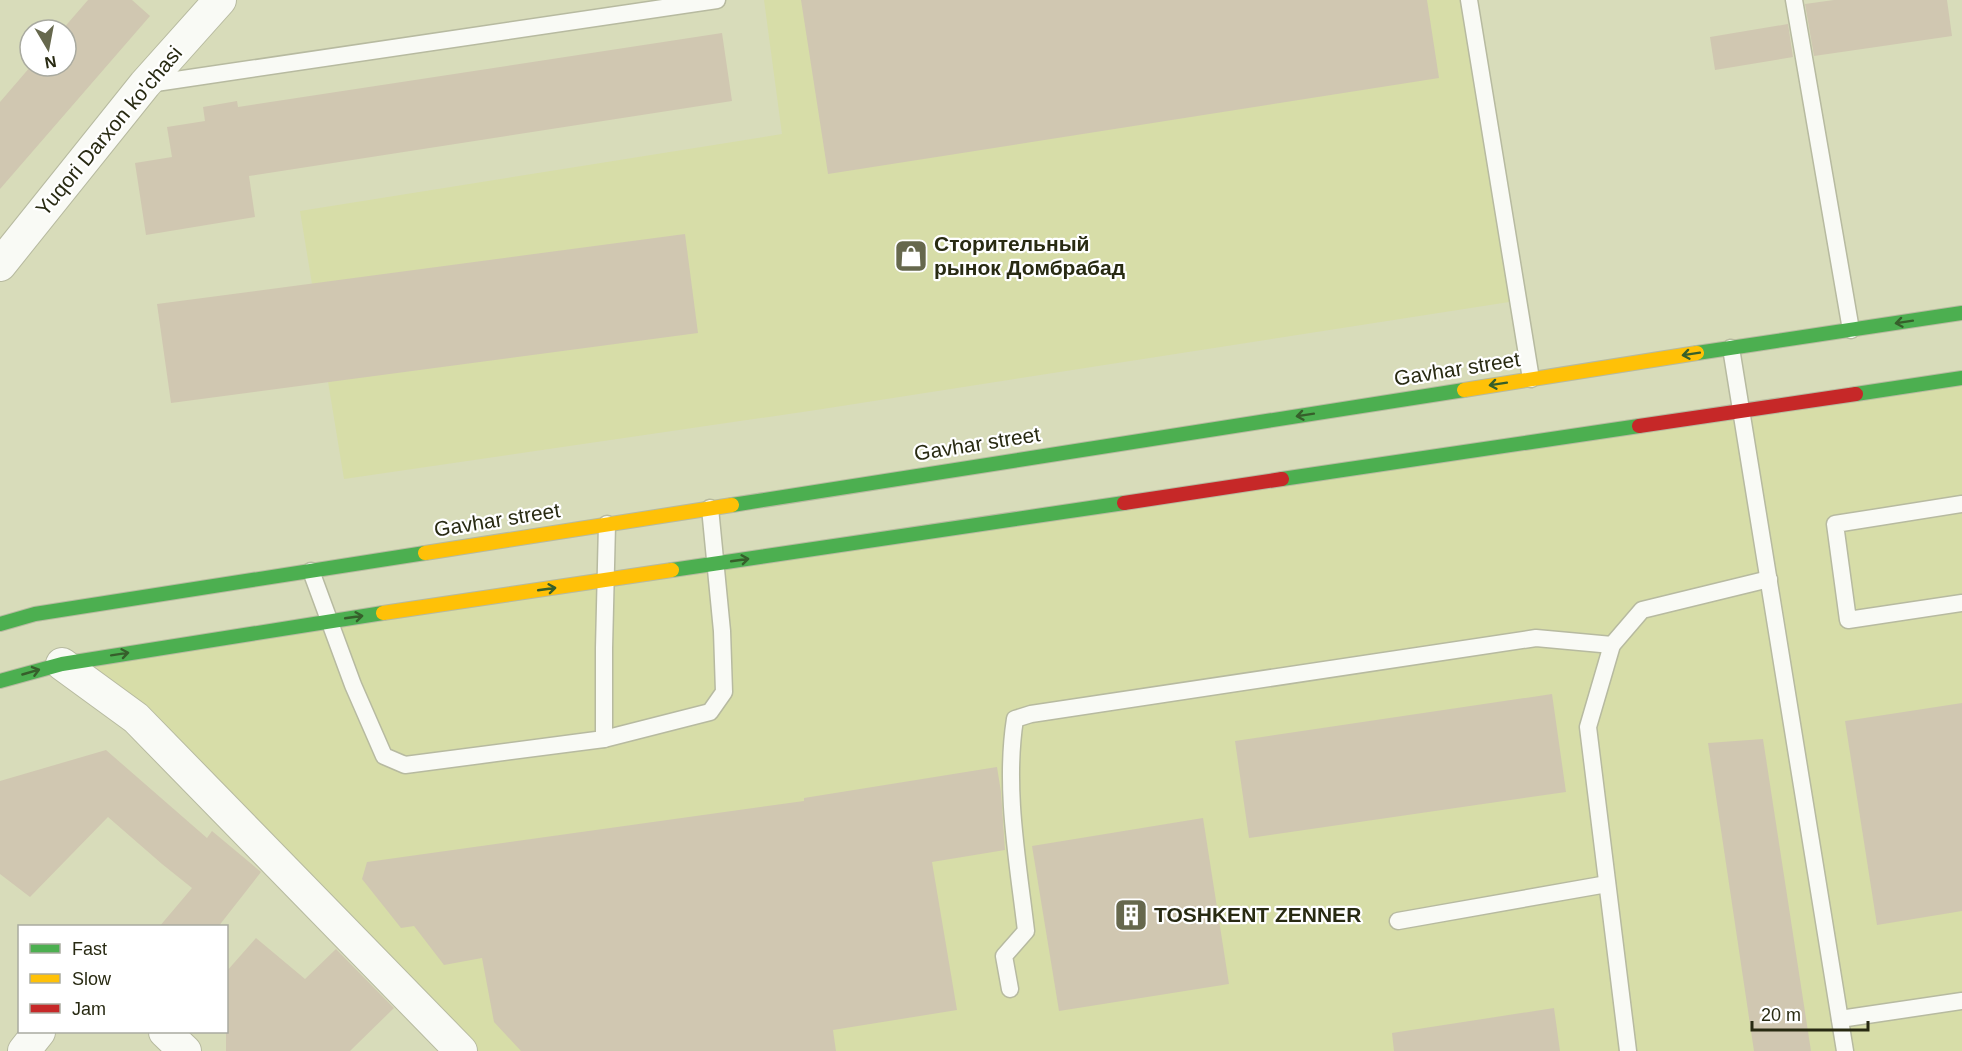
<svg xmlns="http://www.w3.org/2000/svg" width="1962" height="1051" font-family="Arial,sans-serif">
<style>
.built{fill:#d7dda8}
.building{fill:#d0c7b1}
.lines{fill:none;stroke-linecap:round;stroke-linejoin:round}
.lane-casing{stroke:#b7baa0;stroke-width:19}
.street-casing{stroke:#b7baa0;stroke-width:34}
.fast-casing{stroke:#b7baa0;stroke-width:16}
.slow-casing{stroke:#b7baa0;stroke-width:16}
.jam-casing{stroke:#b7baa0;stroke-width:16}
.lane{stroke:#f9faf5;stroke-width:16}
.street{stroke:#f9faf5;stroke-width:32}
.fast{stroke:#4caf50;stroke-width:14}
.slow{stroke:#ffc107;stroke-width:14}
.jam{stroke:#c62828;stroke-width:14}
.oneway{stroke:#365f2b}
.labels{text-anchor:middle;stroke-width:4.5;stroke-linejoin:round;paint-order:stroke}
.street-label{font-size:21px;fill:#282a12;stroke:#fff}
.poi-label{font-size:21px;font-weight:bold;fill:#282a12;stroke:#fff;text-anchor:start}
</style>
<rect width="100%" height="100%" fill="#d8dcba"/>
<g class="built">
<path d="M764,0H1476L1522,300L816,410L344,479L300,211L782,134Z"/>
<path d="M1962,378V1051H461L62,664Z"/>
</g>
<g class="building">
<path d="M88,0H132L150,16L0,189V102L31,66H66V30H62Z"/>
<path d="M801,0H1427L1439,78L828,174Z"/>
<path d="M1834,0H1947L1952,36L1814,56L1805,4Z"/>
<path d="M1788,24L1793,57L1715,70L1710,37Z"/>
<path d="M722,33L732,101L249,176L255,217L146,235L135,163L172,157L167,127L205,121L203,107L237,101L238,107Z"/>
<path d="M685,234L698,333L171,403L157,304Z"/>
<path d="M1552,694L1566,792L1249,838L1235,741Z"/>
<path d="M1962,703V911L1877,925L1845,721Z"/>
<path d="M1763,739L1811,1051H1754L1708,743Z"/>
<path d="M106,750L207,838L212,831L261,872L218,927H159L192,888L162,864L108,817L30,897L0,874V781Z"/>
<path d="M997,767L1001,792L1005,850L932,862L957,1010L833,1030L836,1051H521L494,1022L482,958L444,965L414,926L401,928L362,879L367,862L804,801V798Z"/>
<path d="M1203,818L1229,984L1059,1011L1032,846Z"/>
<path d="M256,938L305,979L336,949L394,1008L350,1051H226V972Z"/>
<path d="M1554,1008L1560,1051H1394L1392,1033Z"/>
</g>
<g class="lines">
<defs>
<g id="lane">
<path d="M1469,0L1531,379"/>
<path d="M1794,0L1851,330"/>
<path d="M149,84L717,0"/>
<path d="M1731,348L1845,1051"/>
<path d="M1962,504L1835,524L1848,620L1962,603"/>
<path d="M311,571L353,685L384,756L405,765L604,739L710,712L724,692L722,631L710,508"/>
<path d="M604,739V648L607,524"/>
<path d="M1398,921L1607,884"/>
<path d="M1010,989L1004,956L1026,931C1018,862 1004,789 1015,719L1031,714L1536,638L1612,645"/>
<path d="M1840,1019L1962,1001"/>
<path d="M1628,1051L1588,727L1612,645L1642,610L1769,579"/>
</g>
<g id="street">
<path d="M0,265L145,84L220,0"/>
<path d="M62,664L136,718L461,1051"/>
<path d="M165,1032L185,1051"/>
<path d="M24,1051L39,1032"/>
</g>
<g id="fast">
<path d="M1697,353L1962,313"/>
<path d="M1856,394L1962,378"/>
<path d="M1282,479L1639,426"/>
<path d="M732,505L1464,390"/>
<path d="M672,570L1124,503"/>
<path d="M0,624L35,614L425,553"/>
<path d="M0,681L62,664L383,613"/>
</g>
<g id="slow">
<path d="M1464,390L1697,353"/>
<path d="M425,553L732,505"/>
<path d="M383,613L672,570"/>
</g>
<g id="jam">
<path d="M1639,426L1856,394"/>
<path d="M1124,503L1282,479"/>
</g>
</defs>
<use href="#lane" class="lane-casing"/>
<use href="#street" class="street-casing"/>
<use href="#fast" class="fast-casing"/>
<use href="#slow" class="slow-casing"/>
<use href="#jam" class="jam-casing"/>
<use href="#lane" class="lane"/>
<use href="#street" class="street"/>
<use href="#fast" class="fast"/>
<use href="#slow" class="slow"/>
<use href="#jam" class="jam"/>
</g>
<defs><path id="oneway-shaft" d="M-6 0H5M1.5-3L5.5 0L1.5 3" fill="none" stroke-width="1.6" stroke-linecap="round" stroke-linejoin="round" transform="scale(1.5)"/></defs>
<g class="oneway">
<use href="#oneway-shaft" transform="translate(1904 322) rotate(171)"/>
<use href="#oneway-shaft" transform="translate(1691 354) rotate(171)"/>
<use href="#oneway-shaft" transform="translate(1498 384) rotate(171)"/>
<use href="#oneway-shaft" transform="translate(1305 415) rotate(171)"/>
<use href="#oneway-shaft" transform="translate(740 560) rotate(-8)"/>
<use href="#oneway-shaft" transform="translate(547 589) rotate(-8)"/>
<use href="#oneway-shaft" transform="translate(354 617) rotate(-8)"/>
<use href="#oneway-shaft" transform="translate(120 654) rotate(-9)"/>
<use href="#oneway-shaft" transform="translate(31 672) rotate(-16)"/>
</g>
<defs>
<symbol id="shop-square" viewBox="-11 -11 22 22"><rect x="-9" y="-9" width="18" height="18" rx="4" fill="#66684d" stroke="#fff"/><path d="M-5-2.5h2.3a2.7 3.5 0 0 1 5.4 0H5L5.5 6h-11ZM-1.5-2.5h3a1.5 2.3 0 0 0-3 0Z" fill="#fff"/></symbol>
<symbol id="building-square" viewBox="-11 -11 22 22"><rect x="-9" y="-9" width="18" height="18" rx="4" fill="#66684d" stroke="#fff"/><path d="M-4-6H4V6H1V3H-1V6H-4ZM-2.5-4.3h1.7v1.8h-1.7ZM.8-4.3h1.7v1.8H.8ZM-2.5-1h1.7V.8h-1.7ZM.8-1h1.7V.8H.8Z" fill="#fff"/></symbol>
</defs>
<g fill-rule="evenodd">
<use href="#shop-square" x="892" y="237" width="38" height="38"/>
<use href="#building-square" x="1112" y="896" width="38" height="38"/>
</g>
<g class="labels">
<g class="street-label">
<text transform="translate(109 131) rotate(-50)" y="7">Yuqori Darxon ko'chasi</text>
<text transform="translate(1457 369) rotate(-9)" y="7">Gavhar street</text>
<text transform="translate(977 444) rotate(-9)" y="7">Gavhar street</text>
<text transform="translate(497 520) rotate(-9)" y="7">Gavhar street</text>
</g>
<g class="poi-label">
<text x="934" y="251">Сторительный<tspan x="934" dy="24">рынок Домбрабад</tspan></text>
<text x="1154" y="922">TOSHKENT ZENNER</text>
</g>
</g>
<rect x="18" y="925" width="210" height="108" fill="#ffffff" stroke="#a9aaa0" stroke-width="1.5"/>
<rect x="30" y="944" width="30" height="9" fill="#4caf50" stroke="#a9aaa0" stroke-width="1.5"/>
<text x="72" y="955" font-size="18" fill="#282a12">Fast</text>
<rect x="30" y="974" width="30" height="9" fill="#ffc107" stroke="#a9aaa0" stroke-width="1.5"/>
<text x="72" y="985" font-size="18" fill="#282a12">Slow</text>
<rect x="30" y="1004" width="30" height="9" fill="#c62828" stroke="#a9aaa0" stroke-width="1.5"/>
<text x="72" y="1015" font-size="18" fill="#282a12">Jam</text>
<g transform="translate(48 48) rotate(170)"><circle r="28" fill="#ffffff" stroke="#a9aaa0" stroke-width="1.5"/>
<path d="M0-4.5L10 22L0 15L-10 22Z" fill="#66684d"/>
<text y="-9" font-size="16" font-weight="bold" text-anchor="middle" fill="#282a12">N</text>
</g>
<path d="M1752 1021v9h116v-9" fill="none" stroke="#282a12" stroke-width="3"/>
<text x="1761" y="1021" font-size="18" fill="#282a12" stroke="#ffffff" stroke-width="4.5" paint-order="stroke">20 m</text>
</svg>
